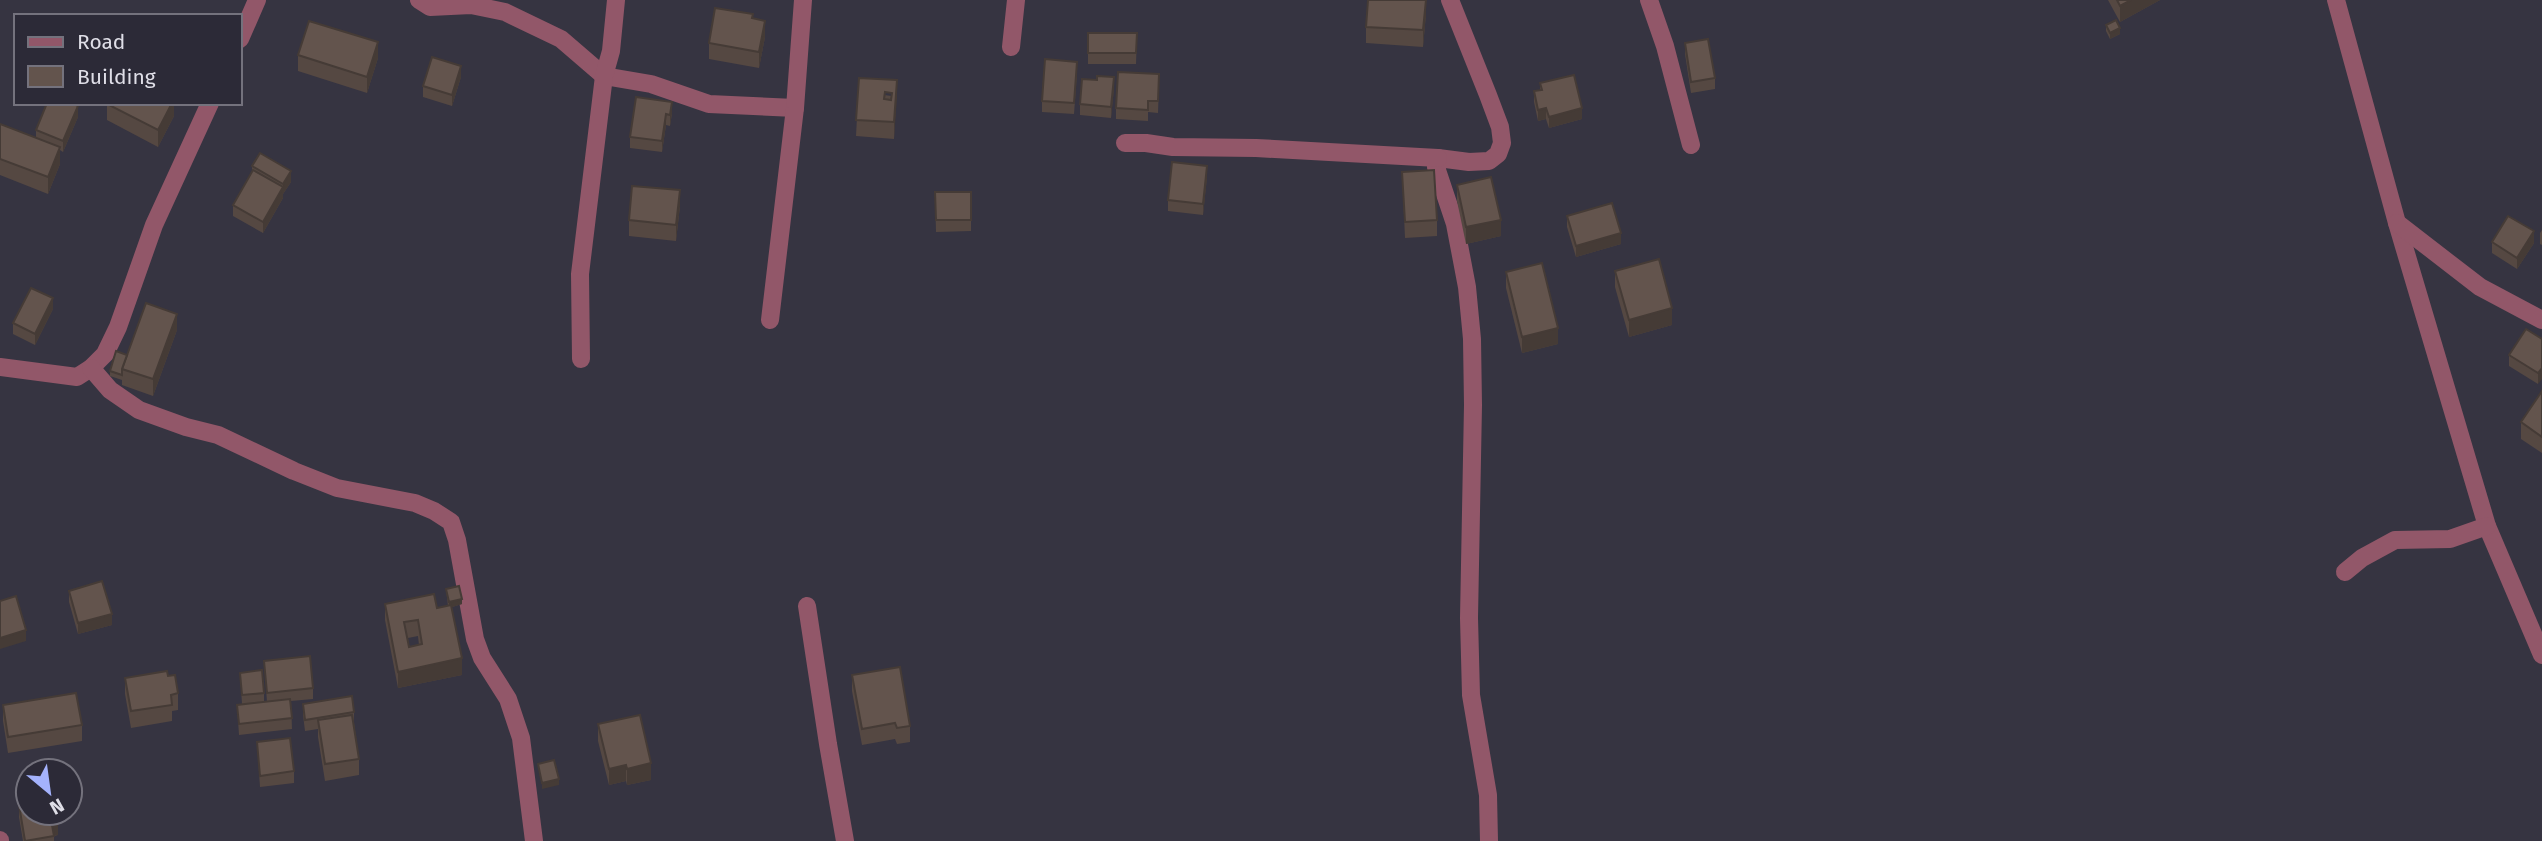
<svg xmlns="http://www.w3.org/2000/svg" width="2542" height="841" font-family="'Fira Sans',sans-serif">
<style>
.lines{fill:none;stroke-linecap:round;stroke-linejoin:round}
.minor{stroke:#925769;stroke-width:18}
.wall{fill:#554842;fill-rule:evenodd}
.shaded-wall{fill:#453b36}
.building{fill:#63544d;stroke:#453b36;stroke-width:2;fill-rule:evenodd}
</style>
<rect width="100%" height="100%" fill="#363441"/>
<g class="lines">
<g class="minor">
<path d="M419,0L430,7L471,5L505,12L561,39L604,76L651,84L709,104L795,108"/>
<path d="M1450,0L1488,95L1500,127L1502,143L1498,154L1489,161L1469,162L1438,158L1436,167L1455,224L1467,287L1472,339L1473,405L1469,618L1471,695L1488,795L1489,841"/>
<path d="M1649,0L1665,46L1691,145"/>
<path d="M2336,0L2397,223L2487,526L2542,655"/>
<path d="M240,39L257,0"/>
<path d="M1011,47L1016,0"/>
<path d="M1125,143H1146L1173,147L1256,148L1438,158"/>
<path d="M2397,223L2480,287L2542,320"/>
<path d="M770,320L795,108L803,0"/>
<path d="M581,359L580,274L604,76L611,51L616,0"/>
<path d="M0,367L77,377L91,368L105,354L118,327L154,225L210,103"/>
<path d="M91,368L110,390L139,410L186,427L218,435L294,471L337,488L415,503L434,511L451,522L457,540L475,639L482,658L508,699L521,738L534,841"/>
<path d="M2345,572L2362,558L2395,540L2450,539L2487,526"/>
<path d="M807,606L828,744L845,841"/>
<path d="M0,840V841"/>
</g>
</g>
<g class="wall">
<path d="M2108,0H2160L2120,22Z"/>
<path d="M1426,14L1423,47L1366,43V27Z"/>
<path d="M753,19L765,37L759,68L709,59V43Z"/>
<path d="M2106,25L2120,34L2110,39L2106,31Z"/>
<path d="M1088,33H1137L1136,64H1088Z"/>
<path d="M1685,43L1715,78V89L1691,93L1685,54Z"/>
<path d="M298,55L378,58L367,93L298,71Z"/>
<path d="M1077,73L1074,114L1042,112V101Z"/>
<path d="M461,77L452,106L423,97V86Z"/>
<path d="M859,78L897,80L894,139L856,136ZM885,92L892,93V96L884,95Z"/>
<path d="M1097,80L1114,88L1111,118L1080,115V104Z"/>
<path d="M1540,83L1582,119L1549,128L1546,119L1538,121L1534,102V91L1540,90Z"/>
<path d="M1159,85L1158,113L1148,112V121L1116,119V108Z"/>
<path d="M636,97L672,113L670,126L666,125L662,152L630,148V137Z"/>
<path d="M174,103V116L158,147L107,120V104Z"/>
<path d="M78,117L63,152L60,150V164L48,194L0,175V124L36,138V130Z"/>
<path d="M252,166L291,182L283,194V198L263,233L233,216V205L252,173Z"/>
<path d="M1402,172L1437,220V236L1405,238Z"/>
<path d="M1207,177L1203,215L1168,211V200Z"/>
<path d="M1457,185L1501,236L1466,244L1457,201Z"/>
<path d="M935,192H971V231L936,232Z"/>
<path d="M680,206L676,241L629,236V220Z"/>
<path d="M1567,216L1621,244L1576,257L1567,227Z"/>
<path d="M2542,230V245L2540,244V233Z"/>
<path d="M2492,242L2534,243L2517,269L2492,253Z"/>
<path d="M1615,271L1672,325L1629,337L1615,287Z"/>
<path d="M1506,272L1558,344L1522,353L1506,288Z"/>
<path d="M53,309L35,345L13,334V323Z"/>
<path d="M177,330L153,396L122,385V378V380L110,376V371L127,355Z"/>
<path d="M2542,339L2538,384L2509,366V355Z"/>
<path d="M2542,391V453L2521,439V422Z"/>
<path d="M446,589L462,604L452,607L462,675L398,688L385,620V604L437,608L448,606ZM418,636L419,645L409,647L408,638Z"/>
<path d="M69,591L112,625L78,634L69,602Z"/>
<path d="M264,661L313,688V699L291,701L292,729L239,735L237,705L242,704L240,673L264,693V702H267Z"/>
<path d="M852,675L910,726V742L897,744L895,739L862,745L852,691Z"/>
<path d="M168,676L178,693V710L172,711V721L131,728L125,694V678Z"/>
<path d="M303,704L354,712V723L359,759V775L325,781L318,737V729L305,731L303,715Z"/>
<path d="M3,705L82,725V741L8,753L3,721Z"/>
<path d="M640,715L651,780L627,785L626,781L609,785L598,741V724Z"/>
<path d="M257,742L294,771V783L260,787Z"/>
<path d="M19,805L58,835L54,836V841H23L19,817Z"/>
</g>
<g class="shaded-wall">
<path d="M1426,0V14L1423,47V30Z"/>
<path d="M2131,0H2160L2120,22V6Z"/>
<path d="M765,21V37L759,68V52Z"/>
<path d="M2120,28V34L2110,39V33Z"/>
<path d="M378,42V58L367,93V77Z"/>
<path d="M461,66V77L452,106V95Z"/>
<path d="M1114,77V88L1111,118V107Z"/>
<path d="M897,80V96L894,139V122Z"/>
<path d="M672,102V113L670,126V115Z"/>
<path d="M172,103H174V116L158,147V130Z"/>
<path d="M78,106V117L63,152V141Z"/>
<path d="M1546,108V119L1538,121V110Z"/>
<path d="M1582,108V119L1549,128V117Z"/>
<path d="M666,114V125L662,152V141Z"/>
<path d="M60,147V164L48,194V177Z"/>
<path d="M1207,166V177L1203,215V204Z"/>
<path d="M291,171V182L283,194V198L263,233V222L283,188V184Z"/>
<path d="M680,190V206L676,241V225Z"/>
<path d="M1501,220V236L1466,244V227Z"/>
<path d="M2534,231V243L2517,269V258Z"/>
<path d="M1621,233V244L1576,257V246Z"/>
<path d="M53,298V309L35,345V334Z"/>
<path d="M1672,308V325L1629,337V320Z"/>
<path d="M177,314V330L153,396V379Z"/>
<path d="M1558,328V344L1522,353V337Z"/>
<path d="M2542,368V379L2538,384V373Z"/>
<path d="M462,599V604L449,608V602Z"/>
<path d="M112,614V625L78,634V623Z"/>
<path d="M26,630V641L0,649V638Z"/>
<path d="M462,658V675L398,688V672Z"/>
<path d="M651,763V780L627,785V769Z"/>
<path d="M626,765V781L609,785V769Z"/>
<path d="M559,779V785L542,789V783Z"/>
<path d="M58,824V835L52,836V825Z"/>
</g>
<g class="building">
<path d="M1368,0H1426L1423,30L1366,27Z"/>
<path d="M2117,0H2131L2120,6Z"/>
<path d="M715,8L753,14L752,18L765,21L759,52L709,43Z"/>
<path d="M2116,20L2120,28L2110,33L2106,25Z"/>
<path d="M309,21L378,42L367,77L298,55Z"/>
<path d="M1088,33H1137L1136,53H1088Z"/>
<path d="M1708,39L1715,78L1691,82L1685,43Z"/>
<path d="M432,57L461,66L452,95L423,86Z"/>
<path d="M1045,59L1077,62L1074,103L1042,101Z"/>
<path d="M1118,72L1159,74L1158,101H1148V110L1116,108Z"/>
<path d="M1574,75L1582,108L1549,117L1546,108L1538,110L1534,91L1542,90L1540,83Z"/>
<path d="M1097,76L1114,77L1111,107L1080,104L1082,79L1097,80Z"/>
<path d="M859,78L897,80L894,122L856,120ZM885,92L892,93L891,100L884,99Z"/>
<path d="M636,97L672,102L670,115L666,114L662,141L630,137Z"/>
<path d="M47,103H72L78,106L63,141L36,130Z"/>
<path d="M107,103H172L158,130L107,104Z"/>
<path d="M0,124L60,147L48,177L0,159Z"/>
<path d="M260,153L291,171L283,184L252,166Z"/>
<path d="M1172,162L1207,166L1203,204L1168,200Z"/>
<path d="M253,170L283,187L263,222L233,205Z"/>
<path d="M1434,170L1437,220L1405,222L1402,172Z"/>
<path d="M1491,177L1501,220L1466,227L1457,185Z"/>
<path d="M632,186L680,190L676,225L629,220Z"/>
<path d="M935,192H971V220H936Z"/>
<path d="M1612,203L1621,233L1576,246L1567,216Z"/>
<path d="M2508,216L2534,231L2517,258L2492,242Z"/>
<path d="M1659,259L1672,308L1629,320L1615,271Z"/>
<path d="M1542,263L1558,328L1522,337L1506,272Z"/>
<path d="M31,288L53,298L35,334L13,323Z"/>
<path d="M146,303L177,314L153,379L122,369Z"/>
<path d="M2526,329L2542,339V368L2538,373L2509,355Z"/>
<path d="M116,351L127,355L122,369V375L110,371Z"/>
<path d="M2542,391V437L2521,422Z"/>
<path d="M102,581L112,614L78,623L69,591Z"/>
<path d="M459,586L462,599L449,602L446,589Z"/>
<path d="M434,594L437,608L451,605L462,658L398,672L385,604ZM418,620L422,644L409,647L404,622Z"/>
<path d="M16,596L26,630L0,638V601Z"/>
<path d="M310,656L313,688L267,693L264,661Z"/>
<path d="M900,667L910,726L897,728L895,723L862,729L852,675Z"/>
<path d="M262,670L264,693L242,695L240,673Z"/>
<path d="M167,671L168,676L175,675L178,693L171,695L172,705L131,711L125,678Z"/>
<path d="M76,693L82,725L8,737L3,705Z"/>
<path d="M352,696L354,712L305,720L303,704Z"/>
<path d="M290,699L292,718L239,724L237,705Z"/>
<path d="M352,715L359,759L325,764L318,720Z"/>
<path d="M640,715L651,763L627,769L626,765L609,769L598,724Z"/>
<path d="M290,738L294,771L260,776L257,742Z"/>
<path d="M554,760L559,779L542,783L538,764Z"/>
<path d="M28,804V813H56L58,824L52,825L54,836L25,841L19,805Z"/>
</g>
<rect x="14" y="14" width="228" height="91" fill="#2c2a37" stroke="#74727d" stroke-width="2"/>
<rect x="28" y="37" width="35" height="10" fill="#925769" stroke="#74727d" stroke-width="2"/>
<text x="77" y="49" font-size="21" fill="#dfdee7">Road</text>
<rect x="28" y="66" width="35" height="21" fill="#63544d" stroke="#74727d" stroke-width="2"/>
<text x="77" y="84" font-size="21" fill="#dfdee7">Building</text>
<g transform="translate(49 792) rotate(151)"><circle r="33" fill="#2c2a37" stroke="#74727d" stroke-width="2"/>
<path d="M0-5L12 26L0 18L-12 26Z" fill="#a4b2fc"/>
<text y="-10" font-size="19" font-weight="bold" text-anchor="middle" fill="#dfdee7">N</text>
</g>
</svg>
